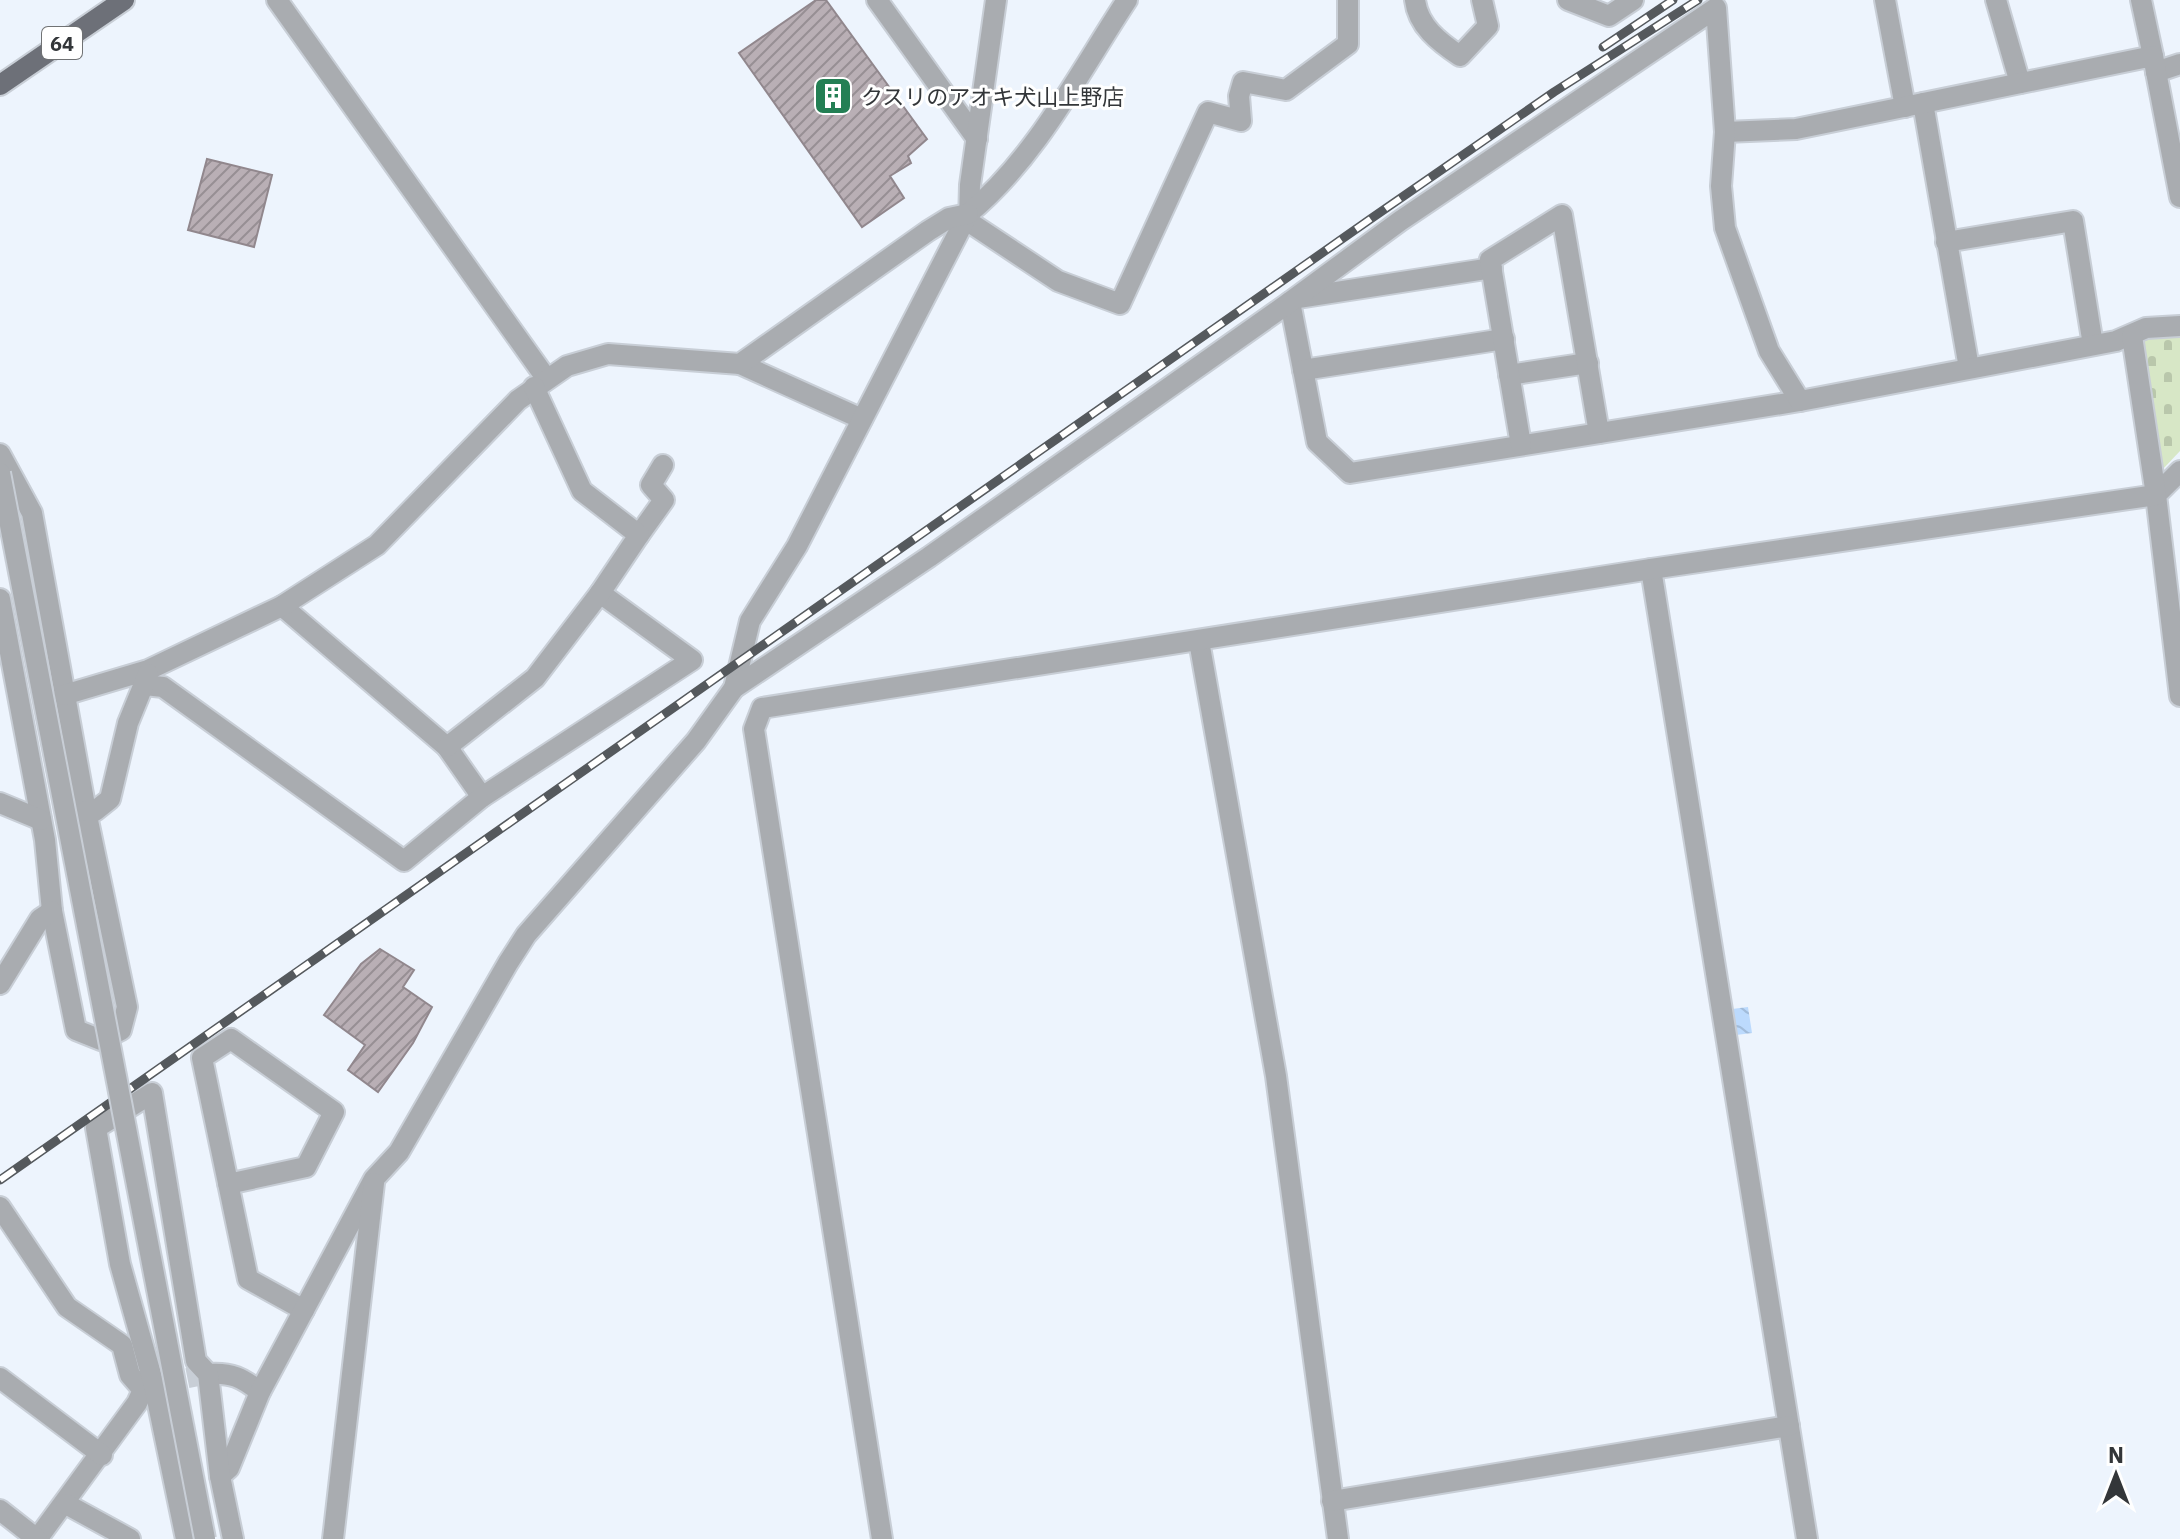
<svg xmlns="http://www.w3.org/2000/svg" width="2180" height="1539" viewBox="0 0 2180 1539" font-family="'IBM Plex Sans','Noto Sans JP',sans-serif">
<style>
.cemetery{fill:url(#cemetery-stones)}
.water{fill:url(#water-waves)}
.building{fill:url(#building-hatch);stroke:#91878d;stroke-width:2}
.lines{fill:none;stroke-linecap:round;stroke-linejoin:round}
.minor-tunnel{stroke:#c8ced6;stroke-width:20;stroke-dasharray:20 10;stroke-linecap:butt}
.minor-casing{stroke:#c8ced6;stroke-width:24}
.major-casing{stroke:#c8ced6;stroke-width:24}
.minor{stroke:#a9acb0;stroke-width:20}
.major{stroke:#6d7078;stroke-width:20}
.rail-casing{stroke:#55595d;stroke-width:9}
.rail{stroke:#fff;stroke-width:6;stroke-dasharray:18;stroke-linecap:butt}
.minor-bridge-casing{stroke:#c8ced6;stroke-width:24;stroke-linecap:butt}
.minor-bridge{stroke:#a9acb0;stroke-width:20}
.labels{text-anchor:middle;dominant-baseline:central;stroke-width:6;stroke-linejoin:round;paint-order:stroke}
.shield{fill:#fff;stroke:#707274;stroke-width:2}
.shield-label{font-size:20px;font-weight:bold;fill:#333639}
.poi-label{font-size:22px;fill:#333639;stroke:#fff;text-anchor:start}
</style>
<defs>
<pattern id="cemetery-stones" width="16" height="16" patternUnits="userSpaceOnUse" patternTransform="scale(2)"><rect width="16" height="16" fill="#d7e7c6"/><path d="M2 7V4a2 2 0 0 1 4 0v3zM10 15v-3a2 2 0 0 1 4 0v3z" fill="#b9c7ab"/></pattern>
<pattern id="water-waves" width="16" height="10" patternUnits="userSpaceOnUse" patternTransform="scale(2)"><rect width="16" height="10" fill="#bcdafd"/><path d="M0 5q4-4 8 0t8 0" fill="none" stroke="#a2bcda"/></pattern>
<pattern id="building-hatch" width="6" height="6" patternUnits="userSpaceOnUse" patternTransform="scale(2)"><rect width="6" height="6" fill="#b9afb5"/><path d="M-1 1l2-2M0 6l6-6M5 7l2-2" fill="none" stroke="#978f94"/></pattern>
</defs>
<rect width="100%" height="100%" fill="#edf4fd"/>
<!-- cemetery -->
<polygon class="cemetery" points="2180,332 2180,451 2163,469 2156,469 2138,347 2153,334"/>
<!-- water -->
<polygon class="water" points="1748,1007 1752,1033 1736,1035 1732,1009"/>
<!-- building -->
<g class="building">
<polygon points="816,0 826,0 927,139 908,156 911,163 890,176 904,198 862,227 739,53"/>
<polygon points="207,159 272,175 254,247 188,230"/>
<polygon points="380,949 414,970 403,987 432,1007 413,1043 378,1092 348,1070 365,1045 324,1015 361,964"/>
</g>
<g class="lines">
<!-- minor-tunnel -->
<polyline class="minor-tunnel" points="158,1384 208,1374"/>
<!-- minor casing -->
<g class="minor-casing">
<g id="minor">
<polyline points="277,0 546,378"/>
<polyline points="877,0 977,139"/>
<polyline points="996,0 970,185 969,222 1058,281 1120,304 1208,112 1241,121 1239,96 1243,82 1286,90 1348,44 1348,0"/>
<path d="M1415 0C1418 26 1439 42 1460 56L1488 26 1482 0"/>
<polyline points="1568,0 1609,16 1633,0"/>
<polyline points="1885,0 1905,107"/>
<polyline points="1996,0 2020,83"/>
<polyline points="2141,0 2153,56"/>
<polyline points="2156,72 2180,64"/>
<polyline points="1923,103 1969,368"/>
<polyline points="1725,132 1796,129 2153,56 2180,197"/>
<polyline points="1946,242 2073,221 2093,345"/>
<polyline points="1298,298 1492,268"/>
<polyline points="1290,302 1317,442 1350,473 1800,401"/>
<polyline points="740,364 862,419"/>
<polyline points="1303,370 1504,339"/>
<polyline points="1509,375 1588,363"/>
<polyline points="1521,445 1490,260 1562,215 1599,433"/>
<polyline points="0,454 32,513 86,811 127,1007 121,1030 101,1040 76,1030 52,911 45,840 0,599"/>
<polyline points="2180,471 2156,495 2180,696"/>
<polyline points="639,535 664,500 651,485 663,465"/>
<polyline points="1651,569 1807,1539"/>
<polyline points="282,606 447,747 482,797"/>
<polyline points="1199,641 1276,1076 1338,1539"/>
<polyline points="145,685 163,687 404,861 482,797 692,660 600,593"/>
<path d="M734 688 750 621 797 546 968 214C1036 158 1079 73 1127 0"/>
<polyline points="64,695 148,670 282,606 377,545 518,400 567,366 608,354 740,364 928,231 949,218 968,214"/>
<polyline points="447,747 535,678 600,593 639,535 582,491 534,387"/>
<polyline points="0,803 41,820"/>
<polyline points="86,811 95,811 110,799 128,723 148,674"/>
<polyline points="0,984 40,919 52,911"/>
<polyline points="228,1184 306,1167 334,1112 231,1039 202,1058 248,1279 304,1310"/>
<polyline points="0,1207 67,1307 122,1345 130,1375 143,1390 137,1403 38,1538"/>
<path d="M208 1374C231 1372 243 1378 260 1392"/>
<polyline points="0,1378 102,1455"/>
<polyline points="220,1476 229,1468 260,1392 374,1179 399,1152 508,963 526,935 696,741 734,688 929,557 1290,302 1400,221 1716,8 1725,132 1721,186 1725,228 1769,351 1800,401 2116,341 2146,328 2180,326"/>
<polyline points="1332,1501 1789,1426"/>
<polyline points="66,1504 130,1539"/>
<polyline points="0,1510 37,1539"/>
<polyline points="186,1539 154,1385 120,1264 96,1128 152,1093 196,1361 208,1374 220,1476 233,1539"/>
<polyline points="333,1539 374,1183"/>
<polyline points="882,1539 754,729 762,708 1651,569 2156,495 2132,336"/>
</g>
</g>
<!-- major casing -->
<g class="major-casing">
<polyline id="major" points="0,85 124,0"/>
</g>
<!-- minor -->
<use href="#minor" class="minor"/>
<!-- major -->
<use href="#major" class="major"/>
<!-- rail casing -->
<g class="rail-casing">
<g id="rail">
<polyline points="1603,47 1673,0"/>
<polyline points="0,1180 1369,220 1554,92 1698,0"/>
</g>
</g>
<!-- rail -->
<use href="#rail" class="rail"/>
<!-- minor-bridge casing -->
<g class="minor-bridge-casing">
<polyline id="minor-bridge" points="0,473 205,1539"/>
</g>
<!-- minor-bridge -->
<use href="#minor-bridge" class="minor-bridge"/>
</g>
<!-- icons -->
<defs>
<g id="building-square" transform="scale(2)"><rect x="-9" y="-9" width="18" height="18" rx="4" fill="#237f54" stroke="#fff"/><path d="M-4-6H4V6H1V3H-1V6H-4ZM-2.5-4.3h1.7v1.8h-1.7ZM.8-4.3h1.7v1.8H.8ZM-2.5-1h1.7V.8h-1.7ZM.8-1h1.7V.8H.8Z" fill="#fff"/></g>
</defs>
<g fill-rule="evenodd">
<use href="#building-square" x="833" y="96"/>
</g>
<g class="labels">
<!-- shield labels -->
<rect class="shield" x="42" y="27" width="40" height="32" rx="6"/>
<g class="shield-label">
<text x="62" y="43">64</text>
</g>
<!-- poi labels -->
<g class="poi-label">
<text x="861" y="96">クスリのアオキ犬山上野店</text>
</g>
</g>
<!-- north arrow -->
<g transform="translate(2116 1475)" stroke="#ffffff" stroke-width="6" paint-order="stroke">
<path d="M0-6L14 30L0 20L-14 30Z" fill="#333639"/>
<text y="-12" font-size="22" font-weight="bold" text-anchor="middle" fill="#333639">N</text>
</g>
</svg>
